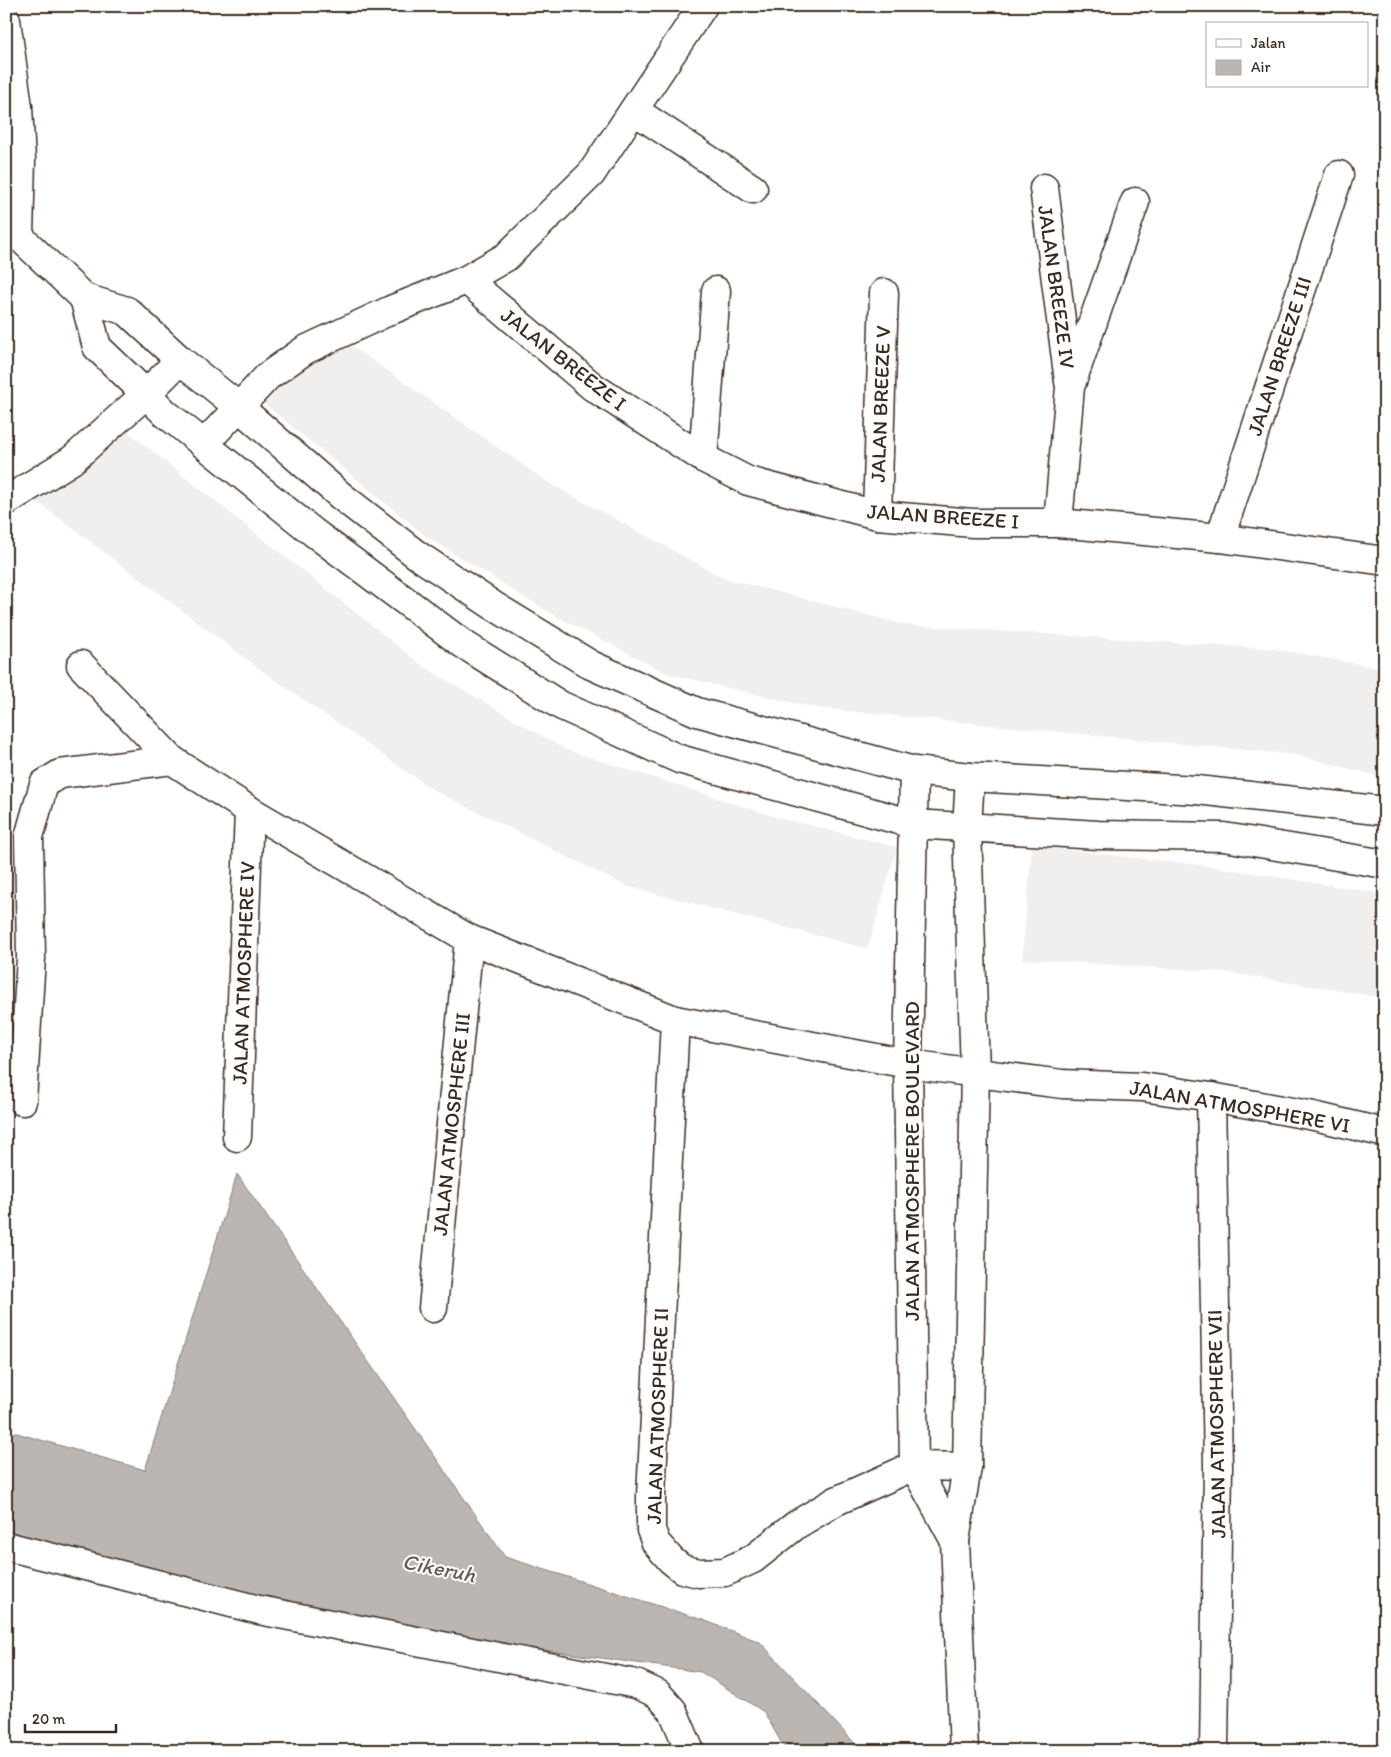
<svg xmlns="http://www.w3.org/2000/svg" width="1391" height="1757" viewBox="0 0 1391 1757" font-family="Itim,sans-serif">
<style>
.built{fill:#f1efee}
.water{fill:#bcb6b3;stroke:#887e77}
.lines{fill:none;stroke-linecap:round;stroke-linejoin:round}
.minor-casing{stroke:#3b2a1e;stroke-width:31}
.major-casing{stroke:#3b2a1e;stroke-width:31}
.minor{stroke:#fff;stroke-width:28}
.major{stroke:#fff;stroke-width:28}
.labels{text-anchor:middle;dominant-baseline:central;stroke-width:4;stroke-linejoin:round;paint-order:stroke}
.street-label{font-size:21px;fill:#3b2a1e;stroke:#fff}
.water-label{font-size:22px;font-style:italic;fill:#685b52;stroke:#fff}
</style>
<rect width="100%" height="100%" fill="#fff"/>
<filter id="ink" filterUnits="userSpaceOnUse"><feTurbulence type="fractalNoise" baseFrequency=".02" numOctaves="2"/><feDisplacementMap in="SourceGraphic" scale="10" xChannelSelector="R" yChannelSelector="G"/><feConvolveMatrix kernelMatrix="1 2 1 2 8 2 1 2 1" color-interpolation-filters="sRGB"/></filter>
<g filter="url(#ink)">
<!-- built -->
<g class="built">
<polygon points="349,344 549,483 724,578 906,625 1275,649 1385,669 1385,778 1297,755 816,708 668,674 552,614 427,537 262,402 310,362"/>
<polygon points="127,431 423,666 564,749 776,817 897,847 868,949 626,886 433,790 261,670 32,498"/>
<polygon points="1032,846 1208,866 1385,894 1385,998 1224,972 1022,959"/>
</g>
<!-- water -->
<polygon class="water" points="237,1174 505,1557 703,1620 760,1642 862,1751 786,1751 764,1712 701,1672 259,1610 6,1546 6,1430 145,1470"/>
<g class="lines">
<!-- minor casing -->
<g class="minor-casing">
<g id="minor">
<polyline points="6,20 18,107 21,160 19,236"/>
<polyline points="635,111 753,189"/>
<polyline points="1044,188 1069,382"/>
<polyline points="6,224 84,298 127,311 180,360"/>
<polyline points="475,287 593,387 703,458 748,481 877,515 973,523 1058,523 1220,538 1385,561"/>
<polyline points="84,298 97,347 146,394"/>
<polyline points="204,444 268,376 305,350 391,310 466,280 506,257 591,174 703,6"/>
<polyline points="703,458 716,291"/>
<polyline points="877,515 884,293"/>
<polyline points="1058,523 1070,387 1135,202"/>
<polyline points="1220,538 1339,175"/>
<polyline points="81,665 172,760"/>
<polyline points="914,771 908,1064 914,1466 955,1541"/>
<polyline points="675,1020 651,1496 651,1530 656,1543 671,1560 682,1569 699,1573 725,1572 753,1559 796,1525 836,1501 914,1466 967,1467"/>
<polyline points="1211,1097 1218,1467 1214,1751"/>
<polyline points="22,1101 31,958 29,837 44,784 60,774 172,760 249,810 469,939 675,1020 908,1064 1062,1084 1142,1087 1211,1097 1314,1116 1385,1133"/>
<polyline points="237,1137 249,810"/>
<polyline points="433,1308 469,939"/>
<polyline points="6,1546 259,1610 636,1684 658,1694 673,1711 690,1751"/>
<polyline points="964,1751 955,1541 967,1467 975,1072 967,828 970,777"/>
</g>
</g>
<!-- major casing -->
<g class="major-casing">
<g id="major">
<polyline points="146,394 165,413 313,532 463,644 560,705 679,759 913,824 1098,835 1224,837 1385,864"/>
<polyline points="6,501 72,460 146,394 180,360 240,408 341,496 417,555 494,606 591,665 697,712 914,771 970,777 1197,790 1385,811"/>
</g>
</g>
<!-- minor -->
<use href="#minor" class="minor"/>
<!-- major -->
<use href="#major" class="major"/>
</g>
</g>
<g class="labels">
<!-- street labels -->
<g class="street-label">
<text transform="translate(1057 287) rotate(82)">JALAN BREEZE IV</text>
<text transform="translate(1279 356) rotate(-72)">JALAN BREEZE III</text>
<text transform="translate(564 359) rotate(38)">JALAN BREEZE I</text>
<text transform="translate(880 404) rotate(-88)">JALAN BREEZE V</text>
<text transform="translate(943 516) rotate(4)">JALAN BREEZE I</text>
<text transform="translate(243 973) rotate(-88)">JALAN ATMOSPHERE IV</text>
<text transform="translate(1240 1106) rotate(10)">JALAN ATMOSPHERE VI</text>
<text transform="translate(451 1124) rotate(-84)">JALAN ATMOSPHERE III</text>
<text transform="translate(911 1161) rotate(-90)">JALAN ATMOSPHERE BOULEVARD</text>
<text transform="translate(657 1416) rotate(-88)">JALAN ATMOSPHERE II</text>
<text transform="translate(1216 1424) rotate(-91)">JALAN ATMOSPHERE VII</text>
</g>
<!-- water labels -->
<g class="water-label">
<text transform="translate(439 1568) rotate(11)">Cikeruh</text>
</g>
</g>
<!-- margin -->
<rect width="1391" height="1757" fill="none" stroke="#fff" stroke-width="25"/>
<rect x="12" y="12" width="1366" height="1732" fill="none" stroke="#3b2a1e" stroke-width="2" filter="url(#ink)"/>
<!-- legend -->
<rect x="1206" y="22" width="162" height="65" fill="#ffffff" stroke="#b1aaa5"/>
<rect x="1216" y="39" width="25" height="8" fill="#ffffff" stroke="#b1aaa5"/>
<text x="1251" y="48" font-size="15" fill="#3b2a1e">Jalan</text>
<rect x="1216" y="60" width="25" height="15" fill="#bcb6b3" stroke="#b1aaa5"/>
<text x="1251" y="72" font-size="15" fill="#3b2a1e">Air</text>
<!-- scale -->
<path d="M25 1724v8h91v-8" fill="none" stroke="#3b2a1e" stroke-width="2.5"/>
<text x="32" y="1724" font-size="15" fill="#3b2a1e" stroke="#ffffff" stroke-width="4" paint-order="stroke">20 m</text>
</svg>
